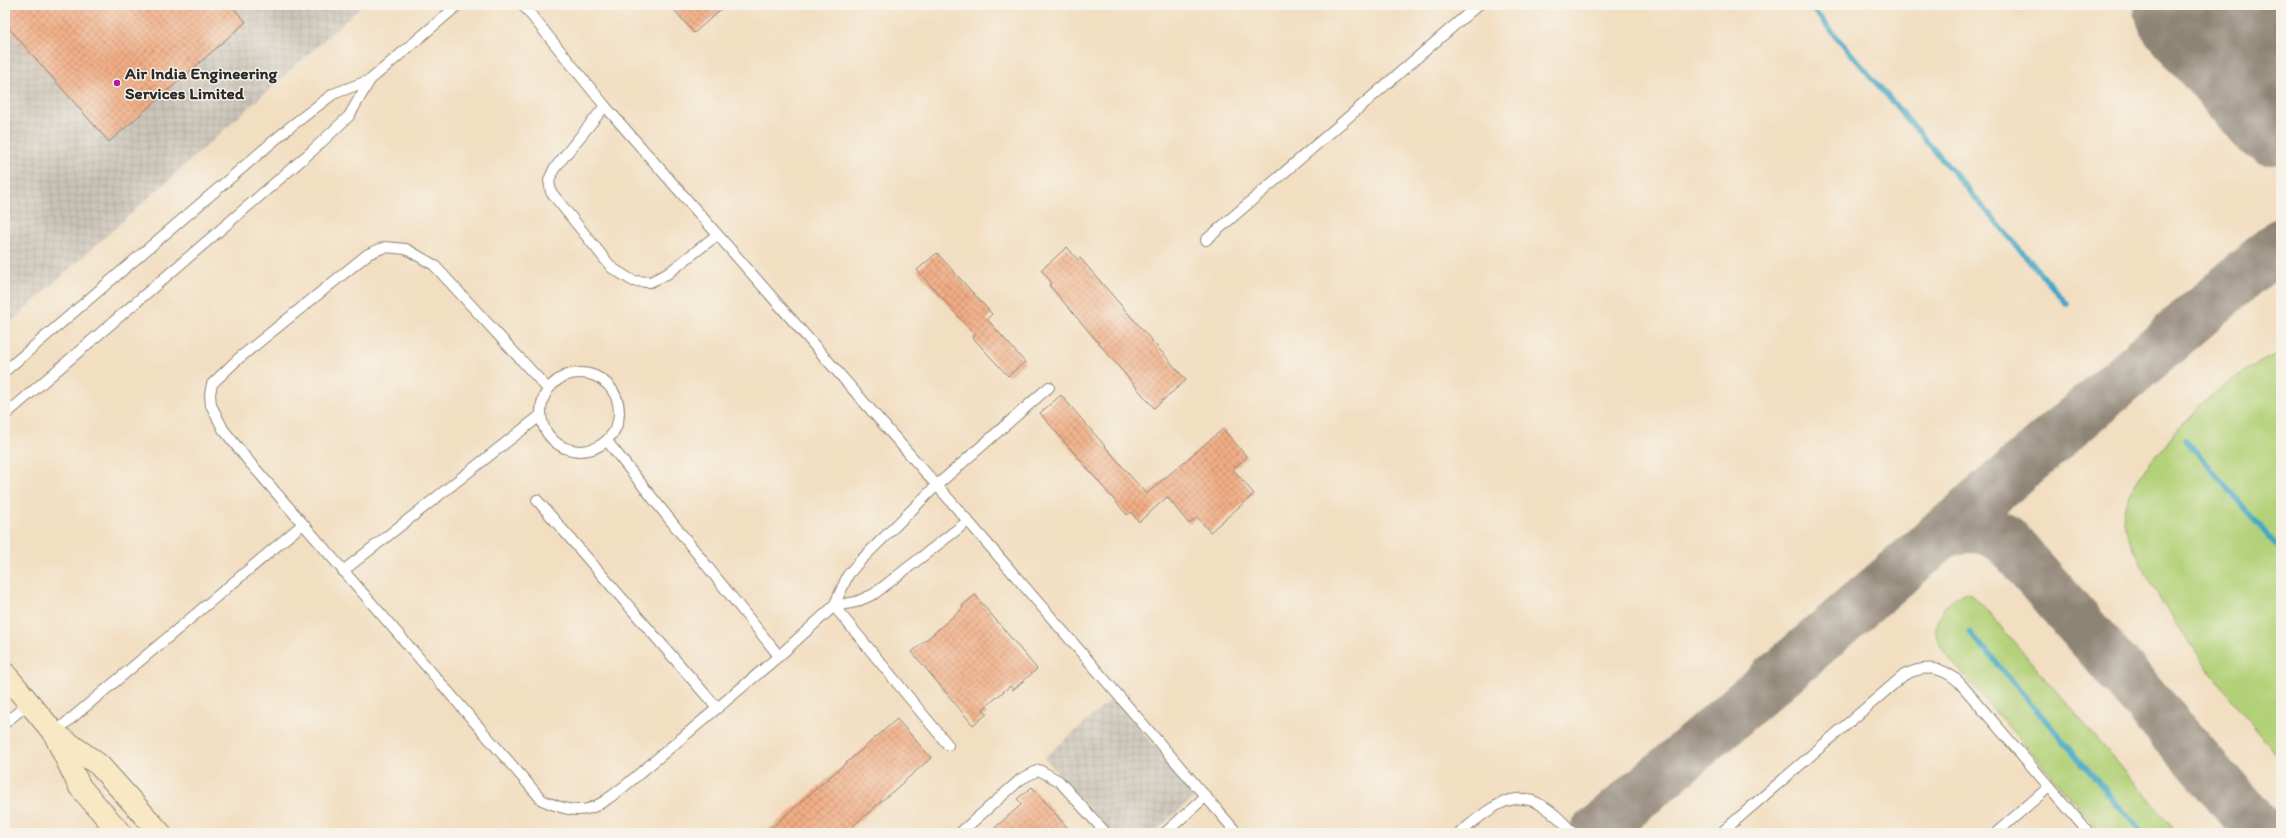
<svg xmlns="http://www.w3.org/2000/svg" width="2286" height="838" viewBox="0 0 2286 838" font-family="Itim,sans-serif">
<style>
.industrial{fill:url(#industrial-grid)}
.grass{fill:#b3d178;stroke:#6f7e52}
.lines{fill:none;stroke-linecap:round;stroke-linejoin:round}
.stream{stroke:#45a7c5;stroke-width:5.5}
.taxiway{stroke:#8e8476;stroke-width:50}
.runway{stroke:#8e8476;stroke-width:126}
.building{fill:url(#building-cross-hatch)}
.lane-casing{stroke:#8e8476;stroke-width:12}
.secondary-casing{stroke:#8e8476;stroke-width:24}
.lane{stroke:#fff;stroke-width:10}
.secondary{stroke:#f8e8c3;stroke-width:22}
.poi-dot{fill:#b5179e;stroke:#f7f3e8;stroke-width:1.5}
.labels{text-anchor:middle;dominant-baseline:central;stroke-width:3;stroke-linejoin:round;paint-order:stroke}
.poi-label{font-size:17px;font-weight:bold;fill:#2b2b2b;stroke:#f7f3e8;text-anchor:start}
</style>
<defs>
<pattern id="industrial-grid" width="8" height="8" patternUnits="userSpaceOnUse"><rect width="8" height="8" fill="#cac3b8"/><path d="M0 4h8M4 0v8" fill="none" stroke="#aea89e"/></pattern>
<pattern id="building-cross-hatch" width="8" height="8" patternUnits="userSpaceOnUse"><rect width="8" height="8" fill="#f2ad85"/><path d="M0 0l8 8M0 8l8-8" fill="none" stroke="#c48d6d"/></pattern>
</defs>
<rect width="100%" height="100%" fill="#f7f3e8"/>
<filter id="ink" filterUnits="userSpaceOnUse"><feTurbulence type="fractalNoise" baseFrequency=".025" numOctaves="2"/><feDisplacementMap in="SourceGraphic" scale="8" xChannelSelector="R" yChannelSelector="G"/><feConvolveMatrix kernelMatrix="1 2 1 2 8 2 1 2 1" color-interpolation-filters="sRGB"/></filter>
<filter id="wash" filterUnits="userSpaceOnUse"><feTurbulence type="fractalNoise" baseFrequency=".012" numOctaves="4" result="noise"/><feDisplacementMap in="SourceGraphic" scale="16" xChannelSelector="R" yChannelSelector="G"/><feGaussianBlur stdDeviation="0.9" result="paint"/><feColorMatrix in="noise" values="0 0 0 0 0 0 0 0 0 0 0 0 0 0 0 0 0 1.4 0 .05"/><feComposite in="paint" operator="in"/></filter>
<g filter="url(#wash)">
<rect width="100%" height="100%" fill="#f2dec1"/>
<!-- industrial -->
<g class="industrial">
<polygon points="5,5 363,5 5,327"/>
<polygon points="1113,698 1197,795 1153,833 1111,833 1044,758"/>
</g>
<!-- grass -->
<g class="grass">
<path d="M2281 352V760C2228 694 2171 630 2136 552 2130 539 2121 524 2124 509 2128 487 2153 461 2167 443 2197 403 2235 373 2281 352Z"/>
<path d="M1966 592 1972 594 1983 606 2178 833H2101L1948 657C1945 652 1938 644 1937 638 1931 618 1949 598 1966 592Z"/>
</g>
<g class="lines">
<!-- stream -->
<g class="stream">
<polyline points="1809,5 2067,304"/>
<polyline points="2186,440 2281,551"/>
<polyline points="1970,632 2142,833"/>
</g>
<!-- taxiway -->
<g class="taxiway">
<path d="M1941 534C1968 526 1980 525 2005 539L2262 833"/>
<polyline points="1595,833 2281,243"/>
</g>
<!-- runway -->
<polyline class="runway" points="2197,5 2281,103"/>
</g>
<g id="blocks">
<!-- building -->
<g class="building">
<polygon points="5,5 231,5 246,22 109,142 5,24"/>
<polygon points="670,5 726,5 694,33"/>
<polygon points="1067,247 1078,260 1080,258 1186,380 1154,408 1049,285 1052,283 1041,270"/>
<polygon points="937,253 992,314 987,319 1025,362 1008,376 973,338 975,335 917,270"/>
<polygon points="1061,395 1146,494 1223,429 1247,457 1233,469 1254,494 1210,532 1197,517 1189,524 1167,497 1139,522 1131,512 1127,515 1040,413"/>
<polygon points="975,595 1037,669 1013,690 1010,686 983,709 987,714 973,725 912,652 963,608 962,606"/>
<polygon points="897,719 931,758 845,833 765,833"/>
<polygon points="1032,787 1072,833 989,833 1022,804 1017,799"/>
</g>
</g>
</g>
<g filter="url(#ink)">
<use href="#blocks" fill-opacity="0" stroke="#8e8476" stroke-width="1"/>
<g class="lines">
<!-- lane casing -->
<g class="lane-casing">
<g id="lane">
<polyline points="523,5 605,106 968,521 1237,833"/>
<polyline points="605,106 554,169 549,180 551,192 612,268 633,281 650,282 667,274 717,235"/>
<polyline points="1206,240 1478,5"/>
<polyline points="5,371 290,127 333,94 370,80 458,5"/>
<circle cx="580" cy="412" r="39"/>
<path d="M548 389 434 265 406 249 385 247 368 254 238 359 212 384 210 394 211 405 223 429 246 458 542 800C583 818 593 811 626 785L779 656 834 606 848 575 858 563 936 486 1049 387"/>
<polyline points="5,415 312,151 349,116 370,80"/>
<polyline points="607,441 779,656"/>
<polyline points="537,500 717,708"/>
<polyline points="343,571 541,415"/>
<polyline points="834,606 948,745"/>
<polyline points="834,606 856,602 874,594 968,521"/>
<polyline points="5,723 29,703"/>
<polyline points="54,733 303,524"/>
<polyline points="960,833 1021,779 1039,770 1059,781 1106,833"/>
<polyline points="1165,833 1205,797"/>
<path d="M1460 833C1506 793 1528 782 1573 833"/>
<path d="M1721 833 1904 675C1925 665 1942 666 1959 682L2089 833"/>
<polyline points="1996,833 2049,787"/>
</g>
</g>
<!-- secondary casing -->
<g class="secondary-casing">
<g id="secondary">
<polyline points="5,674 54,733 80,787 120,833"/>
<polyline points="57,735 99,765 160,833"/>
</g>
</g>
<!-- lane -->
<use href="#lane" class="lane"/>
<!-- secondary -->
<use href="#secondary" class="secondary"/>
</g>
</g>
<!-- markers -->
<circle class="poi-dot" cx="117" cy="83" r="4"/>
<g class="labels">
<!-- poi labels -->
<g class="poi-label">
<text x="125" y="73">Air India Engineering<tspan x="125" dy="20">Services Limited</tspan></text>
</g>
</g>
<!-- margin -->
<rect width="2286" height="838" fill="none" stroke="#f7f3e8" stroke-width="20"/>
</svg>
